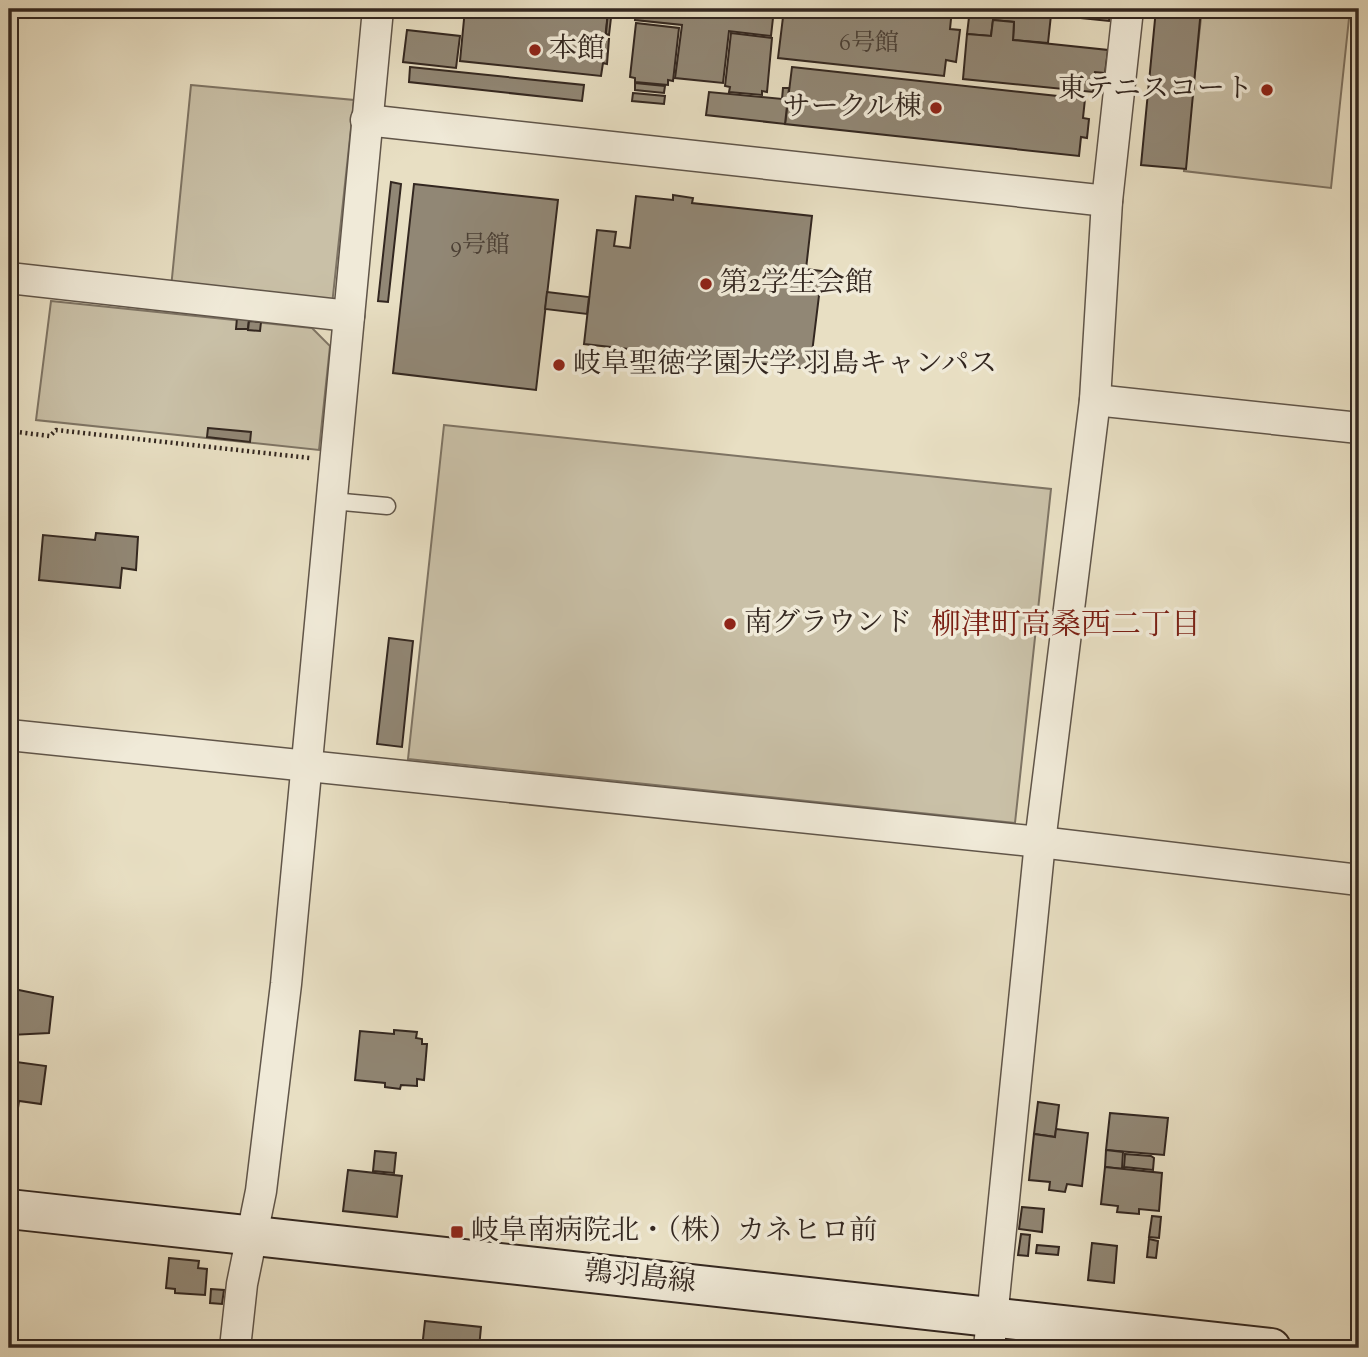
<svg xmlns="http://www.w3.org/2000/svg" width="1368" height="1357" viewBox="0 0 1368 1357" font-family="'Sorts Mill Goudy','Noto Serif JP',serif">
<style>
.green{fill:#c9c0a7;stroke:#7e7464;stroke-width:2}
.building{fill:#918775;stroke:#332720;stroke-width:2}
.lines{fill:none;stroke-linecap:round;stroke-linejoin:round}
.lane-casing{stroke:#605549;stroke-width:19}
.street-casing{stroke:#605549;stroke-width:33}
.secondary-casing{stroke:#332720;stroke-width:42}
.path{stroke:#332720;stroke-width:4.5;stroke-dasharray:2 3.5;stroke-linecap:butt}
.lane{stroke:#f0ead8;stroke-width:16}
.street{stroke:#f0ead8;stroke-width:30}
.secondary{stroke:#f0ead8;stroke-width:38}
.poi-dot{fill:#8f2418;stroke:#f0ead8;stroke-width:2.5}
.labels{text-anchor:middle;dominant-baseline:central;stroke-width:7;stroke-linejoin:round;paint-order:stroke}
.number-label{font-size:24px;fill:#4a3f35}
.poi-label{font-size:28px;fill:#332720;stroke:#f0ead8;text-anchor:start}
.street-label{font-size:28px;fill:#332720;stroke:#f0ead8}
.neighbourhood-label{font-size:30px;fill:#7a1f14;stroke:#f0ead8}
</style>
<rect width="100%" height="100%" fill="#e8dfc3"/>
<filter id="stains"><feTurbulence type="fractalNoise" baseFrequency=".00286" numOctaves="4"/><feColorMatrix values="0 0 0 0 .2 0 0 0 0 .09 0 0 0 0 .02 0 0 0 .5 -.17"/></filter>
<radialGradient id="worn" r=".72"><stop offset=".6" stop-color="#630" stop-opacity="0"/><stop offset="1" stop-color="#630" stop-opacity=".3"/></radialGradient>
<!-- green -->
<g class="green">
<polygon points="1202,9 1350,9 1331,188 1184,171"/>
<polygon points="191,85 354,100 332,305 171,288"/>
<polygon points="51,301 312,328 330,346 319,450 36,420"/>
<polygon points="444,425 1051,489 1015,823 408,759"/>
</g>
<!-- building -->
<g class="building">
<polygon points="465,9 582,9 608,12 605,39 609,39 607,64 603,63 601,76 460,61"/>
<polygon points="582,9 612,9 609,35 606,34 608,12"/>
<polygon points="636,9 774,9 771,36 729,31 723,83 675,78 682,25 635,20"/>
<polygon points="784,9 952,9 950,29 960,30 956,62 946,60 944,76 778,58"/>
<polygon points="970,9 1111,9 1109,21 1051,15 1048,43 1013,40 1014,22 993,20 991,36 967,34"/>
<polygon points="1156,9 1201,9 1186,169 1141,165"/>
<polygon points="993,20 1014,22 1013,40 1108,50 1105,73 1095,72 1093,92 963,79 967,34 991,36"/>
<polygon points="636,23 679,28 673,81 668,80 668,85 635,82 635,78 630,77"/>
<polygon points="407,30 460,36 456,68 403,62"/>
<polygon points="731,33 772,38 767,92 762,91 762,95 729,92 730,87 725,86"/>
<polygon points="410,67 584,85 582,101 409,82"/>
<polygon points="792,67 1085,99 1083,118 1089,119 1087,138 1081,137 1079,156 785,124"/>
<polygon points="635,83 665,86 664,93 635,90"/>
<polygon points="783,88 789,88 785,124 706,115 709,92 782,99"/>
<polygon points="633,93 665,96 664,104 632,101"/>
<polygon points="391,182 401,184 388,302 378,301"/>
<polygon points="414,184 558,200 536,390 393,373"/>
<polygon points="673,195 693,198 692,203 812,216 806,269 822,271 810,369 584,344 597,230 616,232 614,246 630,248 636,196 673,200"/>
<polygon points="547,292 589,297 587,314 545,309"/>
<polygon points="237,318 249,319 248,329 236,329"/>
<polygon points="249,321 261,322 260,331 248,330"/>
<polygon points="208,428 251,432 250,442 207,437"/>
<polygon points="96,533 138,537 136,570 122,568 120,588 39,580 43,535 95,540"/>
<polygon points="389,638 413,641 402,747 377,744"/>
<polygon points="9,988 53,997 49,1033 11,1035 12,1032 9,1032"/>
<polygon points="394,1030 417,1032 416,1038 422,1039 422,1044 427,1044 424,1080 417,1079 417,1086 401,1085 400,1089 385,1087 385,1083 355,1080 360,1031 394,1034"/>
<polygon points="9,1061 46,1066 41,1104 19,1101 18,1108 9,1107"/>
<polygon points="1038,1102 1059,1105 1055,1137 1034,1134"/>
<polygon points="1110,1113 1168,1118 1164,1155 1106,1150"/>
<polygon points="1056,1129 1088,1133 1082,1186 1067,1184 1065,1192 1049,1190 1050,1182 1029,1180 1034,1134 1055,1137"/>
<polygon points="1106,1150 1123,1152 1122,1169 1105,1167"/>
<polygon points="375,1151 396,1153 394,1173 373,1171"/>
<polygon points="1125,1154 1151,1156 1154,1158 1153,1170 1124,1167"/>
<polygon points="1105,1167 1162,1173 1159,1211 1139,1209 1139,1214 1117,1212 1118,1206 1101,1204"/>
<polygon points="348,1170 402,1176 397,1217 343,1211"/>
<polygon points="1022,1207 1044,1209 1042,1232 1019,1229"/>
<polygon points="1152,1216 1161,1217 1159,1238 1149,1237"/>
<polygon points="1021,1234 1030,1235 1028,1256 1018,1255"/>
<polygon points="1149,1239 1158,1241 1156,1258 1147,1257"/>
<polygon points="1092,1243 1117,1246 1114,1283 1088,1280"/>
<polygon points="1037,1245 1059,1247 1058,1255 1036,1253"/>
<polygon points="169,1258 199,1261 198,1268 207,1269 205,1295 175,1293 175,1289 166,1288"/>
<polygon points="211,1289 224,1290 222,1304 210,1303"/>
<polygon points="425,1321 481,1327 479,1348 422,1348"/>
</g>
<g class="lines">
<!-- lane casing -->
<g class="lane-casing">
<polyline id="lane" points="332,501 387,506"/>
</g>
<!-- street casing -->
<g class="street-casing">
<g id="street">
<polyline points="366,120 1107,201"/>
<polyline points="9,278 349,316"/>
<polyline points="1095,400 1359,428"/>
<polyline points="9,735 1040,842 1359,880"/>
<polyline points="235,1348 242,1284 261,1191 286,984 378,9"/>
<polyline points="989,1348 1040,842 1095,400 1107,201 1128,9"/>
</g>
</g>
<!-- secondary casing -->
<g class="secondary-casing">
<polyline id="secondary" points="9,1209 1271,1348"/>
</g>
<!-- path -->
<polyline class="path" points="9,431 50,436 56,430 310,458"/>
<!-- lane -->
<use href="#lane" class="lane"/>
<!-- street -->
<use href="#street" class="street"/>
<!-- secondary -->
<use href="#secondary" class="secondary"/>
</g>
<!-- markers -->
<g class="poi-dot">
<circle cx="535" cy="50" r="7"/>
<circle cx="1267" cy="90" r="7"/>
<circle cx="936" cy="108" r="7"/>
<circle cx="706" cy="284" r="7"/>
<circle cx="559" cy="365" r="7"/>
<circle cx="730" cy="624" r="7"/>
<rect x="450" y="1225" width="14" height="14" rx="3.5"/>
</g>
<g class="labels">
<!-- number labels -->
<g class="number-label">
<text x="869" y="44">6号館</text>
<text x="480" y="246">9号館</text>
</g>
<!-- poi labels -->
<g class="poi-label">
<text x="549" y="50">本館</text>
<text x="1253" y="90" text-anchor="end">東テニスコート</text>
<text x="922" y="108" text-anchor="end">サークル棟</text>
<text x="720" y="284">第2学生会館</text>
<text x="573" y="365">岐阜聖徳学園大学 羽島キャンパス</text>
<text x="744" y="624">南グラウンド</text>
<text x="471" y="1232">岐阜南病院北・（株）カネヒロ前</text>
</g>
<!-- street labels -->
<g class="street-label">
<text transform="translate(640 1278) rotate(6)">鶉羽島線</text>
</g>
<!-- neighbourhood labels -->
<g class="neighbourhood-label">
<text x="1066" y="626">柳津町高桑西二丁目</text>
</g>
</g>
<!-- margin -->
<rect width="1368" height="1357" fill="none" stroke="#e8dfc3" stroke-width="35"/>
<rect x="10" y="10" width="1347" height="1336" fill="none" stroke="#332720" stroke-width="3.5"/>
<rect x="18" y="18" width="1333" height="1322" fill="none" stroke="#332720" stroke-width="2"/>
<rect width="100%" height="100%" filter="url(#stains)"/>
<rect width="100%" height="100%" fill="url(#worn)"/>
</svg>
